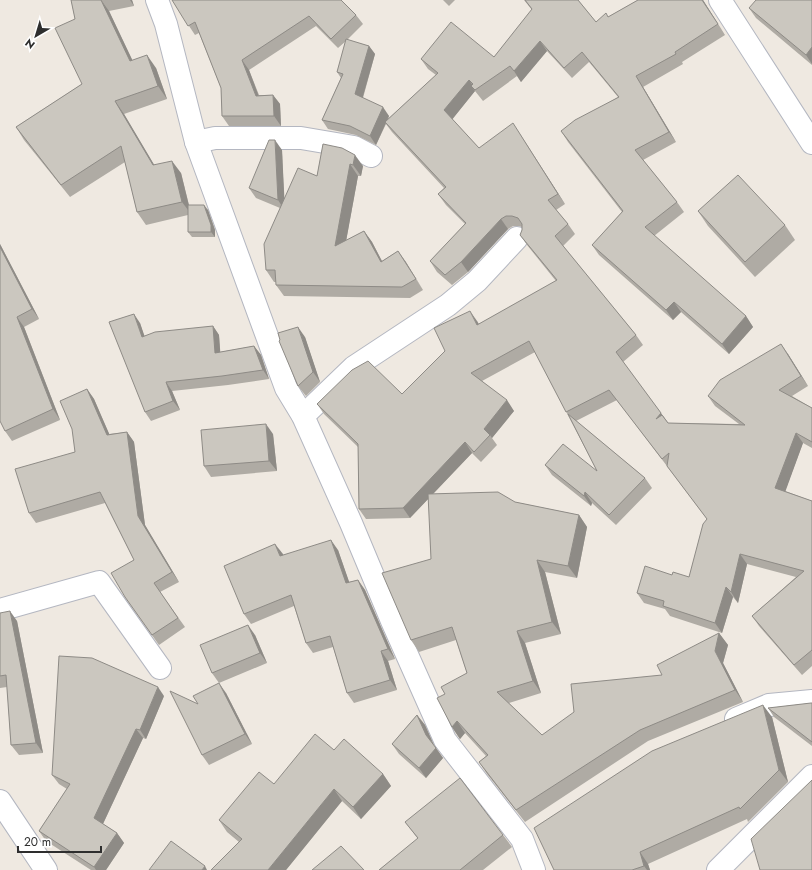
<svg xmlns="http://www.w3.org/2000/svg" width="812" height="870" viewBox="0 0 812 870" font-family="Jost,sans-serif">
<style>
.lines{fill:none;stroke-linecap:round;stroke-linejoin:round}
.minor-casing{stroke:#b4b7c1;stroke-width:24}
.minor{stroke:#fff;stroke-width:22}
.wall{fill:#afaba4}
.shaded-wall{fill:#8e8b86}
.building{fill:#cbc7bf;stroke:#8e8b86}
</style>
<rect width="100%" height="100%" fill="#efe9e1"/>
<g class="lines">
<!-- minor casing -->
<g class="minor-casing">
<g id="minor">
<polyline points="157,0 166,24 196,142 286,388 303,416 351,523 392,621 445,740 522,839 534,870"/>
<polyline points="720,0 812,143"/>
<polyline points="196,142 215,138 301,138 354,147 371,156"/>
<polyline points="303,416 354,367 448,305 477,281 517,238"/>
<polyline points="0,610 99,582 160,668"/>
<polyline points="736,719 769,705 812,701"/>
<polyline points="0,801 46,870"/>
<polyline points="718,870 812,776"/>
</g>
</g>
<!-- minor -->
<use href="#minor" class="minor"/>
</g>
<!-- wall -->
<g class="wall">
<polygon points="71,0 132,0 134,6 109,11 132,60 156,68 167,99 124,114 154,165 181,173 189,205 208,210 215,230 215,237 192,237 188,232 188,215 146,225 137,212 125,162 70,197 24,140 16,127 82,84 75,19"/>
<polygon points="172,0 356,15 363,24 347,40 369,46 375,54 363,98 389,116 388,119 436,75 428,69 421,59 494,57 532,10 524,0 578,0 596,22 608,17 638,0 703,0 725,35 682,62 683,64 643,87 676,142 643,160 677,202 684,212 654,236 746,316 753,327 729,354 681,312 673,320 599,255 592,245 622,212 568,142 561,131 618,97 589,62 572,78 547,51 521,82 517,76 483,101 475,91 452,119 479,148 520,134 565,204 556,210 568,224 575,234 563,246 636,335 643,345 623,362 668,423 739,424 715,406 708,396 788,354 808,386 792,396 812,408 812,448 803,443 785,491 812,501 812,666 802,675 759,626 752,616 796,577 747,564 738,603 733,597 722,633 670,616 665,609 644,603 637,593 672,575 689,577 707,519 617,400 576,421 645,478 652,488 616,525 592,503 591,506 552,475 545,465 597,471 535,352 482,381 514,411 492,438 497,445 481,462 472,453 433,494 515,502 579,515 587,527 577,578 545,572 561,634 525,643 541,693 509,703 542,735 662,675 719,633 728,645 723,663 743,702 648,741 525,822 487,774 479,762 486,756 465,733 460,739 452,727 445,694 467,673 456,640 419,652 411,640 431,559 429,498 410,518 366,519 359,509 358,447 324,414 317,404 402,394 477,321 479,324 556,281 527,245 520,235 522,230 522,227 519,226 513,226 508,229 468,272 452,285 437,272 430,261 465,224 446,205 438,194 444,188 392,132 386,124 376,145 356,135 328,129 322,120 341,78 337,72 346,41 338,48 316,26 249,70 259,95 273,95 280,104 281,126 229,126 222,116 221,88 199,33 195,35"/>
<polygon points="443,0 455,0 449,6"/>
<polygon points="812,0 812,65 756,18 749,8"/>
<polygon points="323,144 363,166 361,176 358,176 346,241 364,231 372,242 382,261 398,251 423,290 410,298 284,296 276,285 276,282 274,282 266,270 280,208 256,198 249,188 282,150 284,198 317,176"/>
<polygon points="698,211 785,225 795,240 755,277 708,226"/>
<polygon points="0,244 39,319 24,327 60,420 12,441 5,431"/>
<polygon points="140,323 144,336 213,326 219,335 220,352 254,346 261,355 269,379 228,385 172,391 180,410 151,421 145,412"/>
<polygon points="305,337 320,382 306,396 298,386"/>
<polygon points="87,389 94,399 109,434 127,432 134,442 145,525 179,582 160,592 185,627 159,645 125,597 134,560 105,503 36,523 29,513 75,452"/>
<polygon points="273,434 277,471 211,477 204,466"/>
<polygon points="338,550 349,582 358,580 365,590 395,659 388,661 397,690 354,703 347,693 333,647 313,653 306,643 294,606 251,624 244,614 283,555"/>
<polygon points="0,613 17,621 43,753 19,755 11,745 7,687 0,688"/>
<polygon points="255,635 267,663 219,683 212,673"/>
<polygon points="226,693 252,744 209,765 202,755 198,704"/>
<polygon points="164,696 146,739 143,738 103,824 117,833 124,843 106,870 91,870 46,841 39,831 67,789 59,784 52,775"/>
<polygon points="812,703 812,746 774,717 768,708"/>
<polygon points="417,715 425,725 433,744 443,758 426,778 399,754 392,744"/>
<polygon points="772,717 788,782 748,822 747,819 648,864 650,870 554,870"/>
<polygon points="334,750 383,774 391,786 361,819 342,801 286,870 211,870 239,842 227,832 219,820 274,784"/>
<polygon points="405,822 503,835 512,847 483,870 379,870 418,839"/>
</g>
<!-- shaded-wall -->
<g class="shaded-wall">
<polygon points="101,0 109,11 139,74 130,61"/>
<polygon points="130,0 132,0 134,6"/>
<polygon points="702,0 703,0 725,35 718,24"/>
<polygon points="540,41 547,51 521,82 514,71"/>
<polygon points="369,46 375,54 361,103 355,94"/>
<polygon points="812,47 812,64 806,55"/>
<polygon points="147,55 156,68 167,99 158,86"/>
<polygon points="242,60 249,70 262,105 256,96"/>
<polygon points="636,76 643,87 676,142 669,132"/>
<polygon points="469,80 476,90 471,86 475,91 451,121 444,110"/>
<polygon points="273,95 280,104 281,126 274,116"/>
<polygon points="115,101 124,114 162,178 153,165"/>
<polygon points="383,107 389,116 376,145 370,136"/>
<polygon points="513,123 520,134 565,204 558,194"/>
<polygon points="275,140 282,150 285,211 278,200"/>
<polygon points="355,155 363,166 361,176 353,165"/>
<polygon points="172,161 181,173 191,214 182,202"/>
<polygon points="350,164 358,176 343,258 335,246"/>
<polygon points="204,205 208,210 215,230 215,237 211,232"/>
<polygon points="501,219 508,229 468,272 461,262"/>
<polygon points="364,231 372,242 388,273 381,262"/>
<polygon points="0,244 39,319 32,309 0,247"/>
<polygon points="398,251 406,262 423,290 416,279"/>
<polygon points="674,302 681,312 673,320 666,310"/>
<polygon points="470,311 477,321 484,335 477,325"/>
<polygon points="134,314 140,323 148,346 142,337"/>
<polygon points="746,316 753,327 729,354 722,344"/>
<polygon points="17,317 24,327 60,420 53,409"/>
<polygon points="213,326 219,335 221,362 215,353"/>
<polygon points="298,327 305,337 320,382 313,372"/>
<polygon points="781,344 788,354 808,386 801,376"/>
<polygon points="254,346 261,355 269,379 263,370"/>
<polygon points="166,382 172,391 180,410 173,401"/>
<polygon points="87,389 94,399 114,445 107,435"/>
<polygon points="507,400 514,411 492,438 490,435 484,429"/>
<polygon points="661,413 668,423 656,419"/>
<polygon points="266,424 273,434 277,471 269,461"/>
<polygon points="127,432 134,442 145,525 179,582 172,572 138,516"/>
<polygon points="796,433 803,443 783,498 775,488"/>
<polygon points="465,442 472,453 410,518 403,508"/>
<polygon points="585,492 592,503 591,506 584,496"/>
<polygon points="579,515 587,527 577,578 568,566"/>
<polygon points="331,540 338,550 353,593 346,583"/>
<polygon points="275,544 283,554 287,566 280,556"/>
<polygon points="740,554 747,564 738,603 731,592"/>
<polygon points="537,560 545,572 561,634 552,622"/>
<polygon points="358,580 365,590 395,659 388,649"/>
<polygon points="726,587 733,597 722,633 715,623"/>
<polygon points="10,611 17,621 43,753 36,743"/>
<polygon points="248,625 255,635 267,663 260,653"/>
<polygon points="517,631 525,643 541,693 533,681"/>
<polygon points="719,633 728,645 723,663 743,702 735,690 715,651"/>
<polygon points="381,651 388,661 397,690 390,680"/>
<polygon points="219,683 226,693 252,744 245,734"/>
<polygon points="158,687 164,696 146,739 140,730"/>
<polygon points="763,705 772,717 788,782 779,770"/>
<polygon points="417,715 425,725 434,745 426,735"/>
<polygon points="457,721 465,733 460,739 452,727"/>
<polygon points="136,729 143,738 101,828 94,818"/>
<polygon points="436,748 443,758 426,778 419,768"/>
<polygon points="383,774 391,786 361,819 353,807"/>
<polygon points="334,789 342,801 286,870 268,870"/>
<polygon points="117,833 124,843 106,870 96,870 94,867"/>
<polygon points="640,852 648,864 650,870 647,870 644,866"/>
<polygon points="205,866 207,870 202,870"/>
</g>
<!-- building -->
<g class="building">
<polygon points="71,0 101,0 130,61 147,55 158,86 115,101 153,165 172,161 182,202 137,212 121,146 61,185 16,127 82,84 55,28 75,19"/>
<polygon points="172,0 341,0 356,15 331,39 309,16 242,60 256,96 273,95 274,116 222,116 221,88 195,22 188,26"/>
<polygon points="525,0 578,0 596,22 606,13 608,17 638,0 702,0 718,24 675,52 676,54 636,76 669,132 635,150 677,202 645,227 746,316 722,344 674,302 666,310 592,245 623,211 561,131 575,120 619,97 582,52 564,68 540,41 514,71 510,66 475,90 471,86 473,84 469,80 444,110 479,148 513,123 558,194 548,200 568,224 555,236 636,335 616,352 661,413 656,419 662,415 668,423 745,425 708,396 720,380 781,344 801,376 779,390 812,408 812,442 796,433 775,488 812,501 812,650 794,665 752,616 804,571 740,554 731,592 726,587 715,623 663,606 664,601 637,593 645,566 672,575 673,572 689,577 703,524 707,519 667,466 669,453 662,459 609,390 566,412 529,341 471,373 507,400 484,429 490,435 474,452 465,442 403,508 359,509 358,444 317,404 352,370 368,361 402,394 445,351 434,328 470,311 477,325 557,280 520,235 522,230 522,224 518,218 512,216 506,216 501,219 461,262 445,275 430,261 466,223 438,194 446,187 385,122 438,73 421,59 451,22 494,57 532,9"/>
<polygon points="756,0 812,0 812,47 806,55 749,8"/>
<polygon points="346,39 369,46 355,94 383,107 370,136 350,126 322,120 343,74 337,72"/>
<polygon points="269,140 275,140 278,200 249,188"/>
<polygon points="323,144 342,148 355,155 353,165 350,164 335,246 364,231 381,262 398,251 416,279 402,287 276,285 275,270 266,270 264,244 298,168 317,176"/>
<polygon points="738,175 785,225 745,262 698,211"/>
<polygon points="188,205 204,205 211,225 211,232 188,232"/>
<polygon points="0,247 32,309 17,317 53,409 5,431 0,421"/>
<polygon points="134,314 142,337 155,332 213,326 215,353 254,346 263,370 222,376 166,382 173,401 145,412 109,322"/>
<polygon points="298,327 313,372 298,386 279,341 280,340 278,333"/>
<polygon points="87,389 107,435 127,432 138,516 172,572 154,583 178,618 152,635 125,597 111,573 134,560 100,492 29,513 15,469 75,452 72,429 60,401"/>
<polygon points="568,414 645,478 609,515 585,492 584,496 545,465 563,444 597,471"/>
<polygon points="266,424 269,461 204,466 201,430"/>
<polygon points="498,492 515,502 579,515 568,566 537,560 552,622 517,631 533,681 497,692 542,735 574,712 571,684 662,675 657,665 719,633 715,651 735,690 640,730 516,810 479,762 488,755 457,721 452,727 437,698 445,694 441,687 467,673 452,627 411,640 382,573 431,559 428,494"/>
<polygon points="331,540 346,583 358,580 388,649 381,651 390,680 347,693 330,636 306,643 291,595 244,614 224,566 275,544 280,556"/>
<polygon points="10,611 36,743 11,745 6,675 0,676 0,613"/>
<polygon points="248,625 260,653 212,673 200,645"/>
<polygon points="59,656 92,658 158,687 140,730 136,729 94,818 117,833 94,867 39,831 70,784 52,775"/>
<polygon points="219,683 245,734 202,755 170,691 198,704 193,696"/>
<polygon points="811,703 812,703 812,742 768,708"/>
<polygon points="763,705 779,770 740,809 739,807 640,852 644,866 632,870 554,870 534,828 652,751"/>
<polygon points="417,715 426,735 436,748 419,768 392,744"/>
<polygon points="315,734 334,750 344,739 383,774 353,807 334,789 268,870 211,870 242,839 219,820 259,772 274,784"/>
<polygon points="460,778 503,835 460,870 379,870 418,838 405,822"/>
<polygon points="812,780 812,870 760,870 751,839"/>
<polygon points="171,841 205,866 202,870 149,870"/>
<polygon points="341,846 364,870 312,870"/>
</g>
<!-- north arrow -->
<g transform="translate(36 36) rotate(218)" stroke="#ffffff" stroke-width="3" paint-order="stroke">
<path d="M0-3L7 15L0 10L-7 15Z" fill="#2e2e2e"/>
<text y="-6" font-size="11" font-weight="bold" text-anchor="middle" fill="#2e2e2e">N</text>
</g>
<!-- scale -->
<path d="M18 846v6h83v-6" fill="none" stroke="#2e2e2e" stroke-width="2"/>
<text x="24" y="846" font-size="12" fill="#2e2e2e" stroke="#ffffff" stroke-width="3" paint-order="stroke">20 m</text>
</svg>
